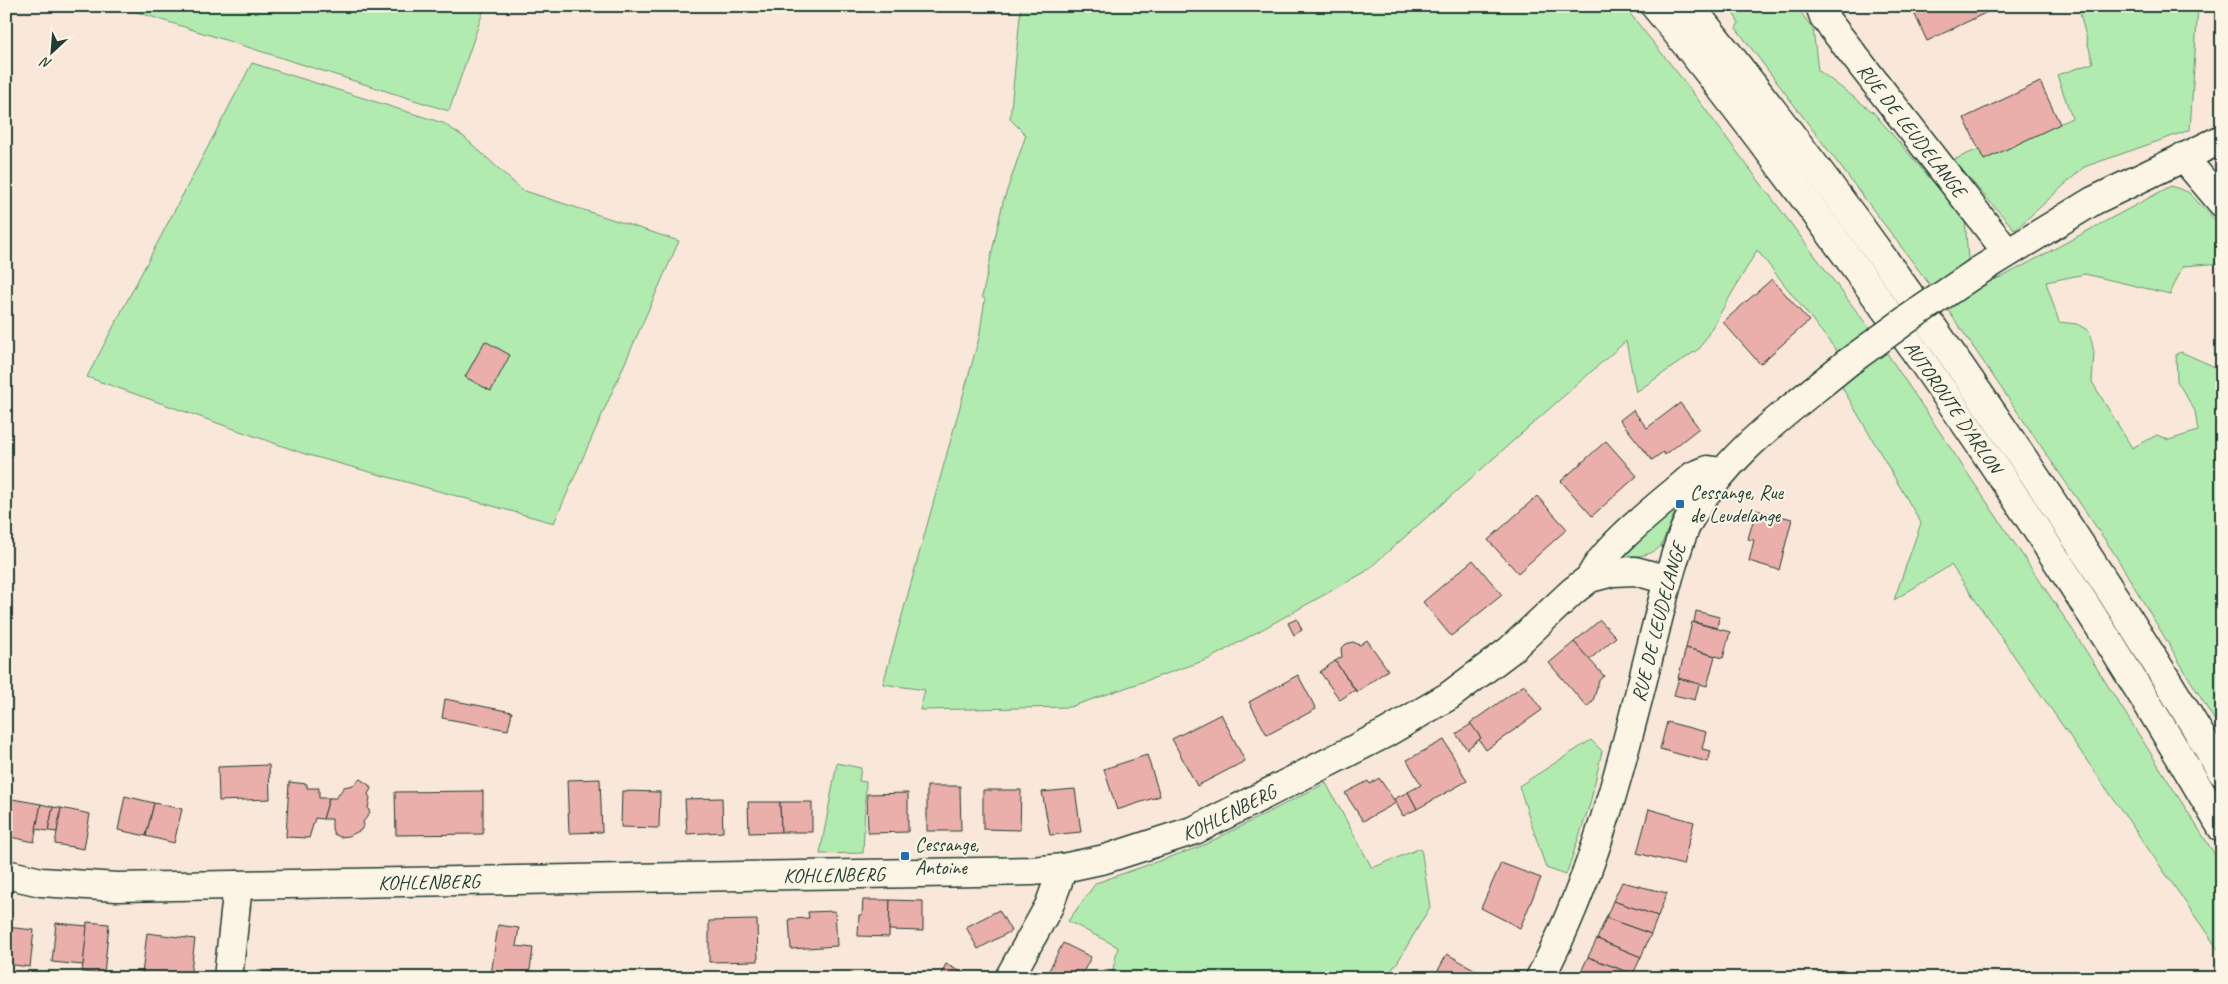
<svg xmlns="http://www.w3.org/2000/svg" width="2228" height="984" viewBox="0 0 2228 984" font-family="Caveat,sans-serif">
<style>
.green{fill:#b2ebaf;stroke:#689472}
.building{fill:#ebafab;stroke:#1f3d34}
.lines{fill:none;stroke-linecap:round;stroke-linejoin:round}
.minor-casing{stroke:#1f3d34;stroke-width:31}
.major-casing{stroke:#1f3d34;stroke-width:31}
.highway-casing{stroke:#1f3d34;stroke-width:31}
.minor{stroke:#fcf5e5;stroke-width:28}
.major{stroke:#fcf5e5;stroke-width:28}
.highway{stroke:#fcf5e5;stroke-width:28}
.major-bridge-casing{stroke:#1f3d34;stroke-width:31;stroke-linecap:butt}
.major-bridge{stroke:#fcf5e5;stroke-width:28}
.poi-dot{fill:#1f6fb2;stroke:#fcf5e5;stroke-width:2}
.labels{text-anchor:middle;dominant-baseline:central;stroke-width:4;stroke-linejoin:round;paint-order:stroke}
.street-label{font-size:20px;fill:#1f3d34;stroke:#fcf5e5}
.poi-label{font-size:20px;fill:#1f3d34;stroke:#fcf5e5;text-anchor:start}
</style>
<rect width="100%" height="100%" fill="#f9e7d9"/>
<filter id="ink" filterUnits="userSpaceOnUse"><feTurbulence type="fractalNoise" baseFrequency=".02" numOctaves="2"/><feDisplacementMap in="SourceGraphic" scale="10" xChannelSelector="R" yChannelSelector="G"/><feConvolveMatrix kernelMatrix="1 2 1 2 8 2 1 2 1" color-interpolation-filters="sRGB"/></filter>
<g filter="url(#ink)">
<!-- green -->
<g class="green">
<polygon points="118,6 485,6 449,111"/>
<polygon points="1021,6 1624,6 1684,81 1878,340 2072,629 2222,866 2222,955 1951,565 1894,600 1921,523 1842,387 1855,374 1757,250 1700,348 1636,392 1626,341 1365,572 1209,659 1070,707 920,710 925,690 883,684 979,338 985,299 982,297 1003,202 1026,135 1010,119"/>
<polygon points="1734,6 1796,6 1813,29 1818,70 1873,112 1965,219 1968,259 1985,283 2004,276 2171,186 2188,192 2222,227 2222,263 2183,266 2170,294 2085,274 2046,282 2059,322 2077,324 2089,331 2094,352 2092,382 2132,448 2157,435 2169,440 2198,431 2195,411 2177,381 2176,354 2181,352 2222,370 2222,377 2219,380 2222,384 2222,733 2114,553 1939,297 1736,28 1739,23 1732,11"/>
<polygon points="2078,6 2198,6 2190,130 2084,167 2015,230 1953,160 1979,149 1984,159 2072,118 2057,75 2093,63"/>
<polygon points="252,63 443,123 464,137 522,190 679,241 554,523 305,454 87,377"/>
<path d="M1674 508 1676 510 1661 546C1649 558 1633 556 1617 557Z"/>
<polygon points="1591,740 1602,751 1590,804 1566,875 1546,868 1519,786"/>
<polygon points="837,763 861,768 859,781 866,782 863,853 820,854"/>
<polygon points="1326,783 1372,868 1421,848 1430,907 1397,963 1385,978 1111,978 1118,947 1068,921 1096,883 1202,846"/>
</g>
<!-- building -->
<g class="building">
<polygon points="1911,6 2000,6 1927,41"/>
<polygon points="2040,82 2060,124 1984,160 1964,118"/>
<polygon points="1772,279 1809,321 1760,364 1723,322"/>
<polygon points="485,341 510,355 491,391 465,377"/>
<polygon points="1680,403 1699,428 1665,455 1663,452 1652,460 1620,420 1633,410 1647,428"/>
<polygon points="1606,441 1637,476 1592,516 1561,481"/>
<polygon points="1537,496 1567,529 1518,573 1488,540"/>
<polygon points="1756,510 1792,519 1779,570 1749,561 1754,540 1748,539"/>
<polygon points="1473,560 1502,595 1451,636 1423,602"/>
<polygon points="1696,611 1719,617 1717,628 1694,622"/>
<polygon points="1297,619 1302,630 1294,635 1288,623"/>
<polygon points="1600,620 1616,637 1589,660 1574,642"/>
<polygon points="1692,622 1730,632 1723,658 1686,648"/>
<polygon points="1367,640 1388,670 1357,692 1335,661 1342,657 1341,649 1346,644 1353,642 1360,645"/>
<polygon points="1574,642 1604,676 1599,680 1593,701 1587,707 1549,663"/>
<polygon points="1686,648 1715,656 1707,686 1678,678"/>
<polygon points="1335,661 1355,690 1340,700 1320,672"/>
<polygon points="1298,675 1316,709 1267,735 1249,702"/>
<polygon points="1679,678 1699,684 1695,700 1674,695"/>
<polygon points="1524,685 1542,710 1486,750 1479,740 1481,738 1470,723"/>
<polygon points="445,699 512,712 508,730 442,718"/>
<polygon points="1221,714 1245,761 1197,786 1172,739"/>
<polygon points="1667,722 1706,732 1702,749 1711,751 1708,762 1660,749"/>
<polygon points="1471,724 1481,738 1467,749 1456,734"/>
<polygon points="1444,740 1467,781 1417,809 1408,792 1421,785 1407,760"/>
<polygon points="1147,755 1160,796 1117,810 1104,769"/>
<polygon points="269,765 270,799 219,801 218,767"/>
<polygon points="1379,778 1396,803 1363,821 1345,793 1368,781 1370,784"/>
<polygon points="360,779 369,785 371,789 368,794 370,798 368,808 370,813 363,822 364,825 361,830 349,836 340,837 334,834 332,829 332,819 323,819 329,798 336,798 344,787 353,785"/>
<polygon points="600,779 602,832 569,833 567,780"/>
<polygon points="289,782 307,784 307,788 319,788 319,798 329,798 323,819 315,818 309,838 286,837"/>
<polygon points="927,786 960,786 961,831 927,831"/>
<polygon points="1075,789 1081,832 1050,835 1042,792"/>
<polygon points="983,790 1021,790 1020,830 983,829"/>
<polygon points="483,791 483,834 396,835 395,792"/>
<polygon points="622,791 660,792 659,828 621,827"/>
<polygon points="1408,792 1417,809 1403,816 1394,799"/>
<polygon points="908,793 908,832 868,833 867,794"/>
<polygon points="125,796 154,803 146,836 118,830"/>
<polygon points="722,798 723,832 687,834 685,799"/>
<polygon points="12,799 41,804 34,842 6,836"/>
<polygon points="748,802 780,802 781,832 749,833"/>
<polygon points="780,802 812,802 812,832 781,832"/>
<polygon points="154,803 182,809 174,843 146,836"/>
<polygon points="41,804 53,807 48,831 36,829"/>
<polygon points="53,807 61,808 57,832 48,831"/>
<polygon points="61,808 90,814 84,849 55,844"/>
<polygon points="1649,809 1694,822 1683,865 1637,853"/>
<polygon points="1501,863 1541,878 1520,928 1481,908"/>
<polygon points="1622,882 1667,893 1658,916 1613,901"/>
<polygon points="863,900 890,900 889,937 858,936 859,915 862,915"/>
<polygon points="890,900 923,901 923,931 889,930"/>
<polygon points="1613,901 1658,916 1651,934 1606,918"/>
<polygon points="999,910 1011,931 978,949 966,927"/>
<polygon points="835,911 837,946 791,949 789,919 809,918 808,912"/>
<polygon points="1606,918 1651,934 1641,957 1597,939"/>
<polygon points="757,920 758,961 709,962 709,921"/>
<polygon points="87,922 109,924 104,974 82,972"/>
<polygon points="56,923 87,926 83,965 52,962"/>
<polygon points="498,925 519,928 516,946 533,948 529,978 491,975"/>
<polygon points="6,927 34,930 30,967 6,964"/>
<polygon points="147,933 195,939 190,978 142,974"/>
<polygon points="1597,939 1641,957 1633,974 1588,957"/>
<polygon points="1063,943 1091,957 1080,978 1045,978"/>
<polygon points="1447,954 1490,978 1435,976"/>
<polygon points="1588,957 1633,974 1631,978 1578,978"/>
<polygon points="946,964 972,978 939,978"/>
<polygon points="264,971 300,974 300,978 263,978"/>
</g>
<g class="lines">
<!-- minor casing -->
<g class="minor-casing">
<g id="minor">
<path id="s1" d="M1820 6 1824 17 2007 252"/>
<polyline points="2183,157 2222,203"/>
<path d="M1590 578C1605 545 1664 502 1693 476L1708 470 1721 472"/>
<path id="s2" d="M6 874 41 882 117 887 1032 871 1063 868 1105 859 1195 830 1386 733 1449 696 1509 651 1573 591 1590 578 1613 572 1635 571 1668 580"/>
<polyline points="228,978 238,885"/>
<polyline points="1009,978 1049,906 1063,868"/>
</g>
</g>
<!-- major casing -->
<g class="major-casing">
<g id="major">
<polyline points="1977,272 2093,201 2222,139"/>
<path id="s3" d="M1540 978C1606 854 1633 714 1668 580 1674 561 1679 540 1688 522 1726 453 1788 412 1847 363"/>
</g>
</g>
<!-- highway casing -->
<g class="highway-casing">
<g id="highway">
<path id="s4" d="M1655 6C1729 96 1800 191 1868 285 1995 461 2113 641 2222 828"/>
<path d="M1690 6C1813 158 1928 316 2037 479 2101 575 2164 672 2222 772"/>
</g>
</g>
<!-- minor -->
<use href="#minor" class="minor"/>
<!-- major -->
<use href="#major" class="major"/>
<!-- highway -->
<use href="#highway" class="highway"/>
<!-- major-bridge casing -->
<g class="major-bridge-casing">
<polyline id="major-bridge" points="1847,363 1909,318 1977,272"/>
</g>
<!-- major-bridge -->
<use href="#major-bridge" class="major-bridge"/>
</g>
</g>
<!-- markers -->
<g class="poi-dot">
<rect x="1675" y="499" width="10" height="10" rx="2.5"/>
<rect x="900" y="851" width="10" height="10" rx="2.5"/>
</g>
<g class="labels">
<!-- street labels -->
<g class="street-label">
<text stroke="none"><textPath href="#s1" startOffset="155">RUE DE LEUDELANGE</textPath></text>
<text stroke="none"><textPath href="#s4" startOffset="500">AUTOROUTE D'ARLON</textPath></text>
<text stroke="none"><textPath href="#s3" startOffset="376">RUE DE LEUDELANGE</textPath></text>
<text stroke="none"><textPath href="#s2" startOffset="1234">KOHLENBERG</textPath></text>
<text stroke="none"><textPath href="#s2" startOffset="829">KOHLENBERG</textPath></text>
<text stroke="none"><textPath href="#s2" startOffset="424">KOHLENBERG</textPath></text>
</g>
<!-- poi labels -->
<g class="poi-label">
<text x="1690" y="492">Cessange, Rue<tspan x="1690" dy="23">de Leudelange</tspan></text>
<text x="915" y="844">Cessange,<tspan x="915" dy="23">Antoine</tspan></text>
</g>
</g>
<!-- margin -->
<rect width="2228" height="984" fill="none" stroke="#fcf5e5" stroke-width="25"/>
<rect x="12" y="12" width="2203" height="959" fill="none" stroke="#1f3d34" stroke-width="2" filter="url(#ink)"/>
<!-- north arrow -->
<g transform="translate(52 52) rotate(206)" stroke="#fcf5e5" stroke-width="4" paint-order="stroke">
<path d="M0-4L9 19L0 12L-9 19Z" fill="#1f3d34"/>
<text y="-8" font-size="14" font-weight="bold" text-anchor="middle" fill="#1f3d34">N</text>
</g>
</svg>
